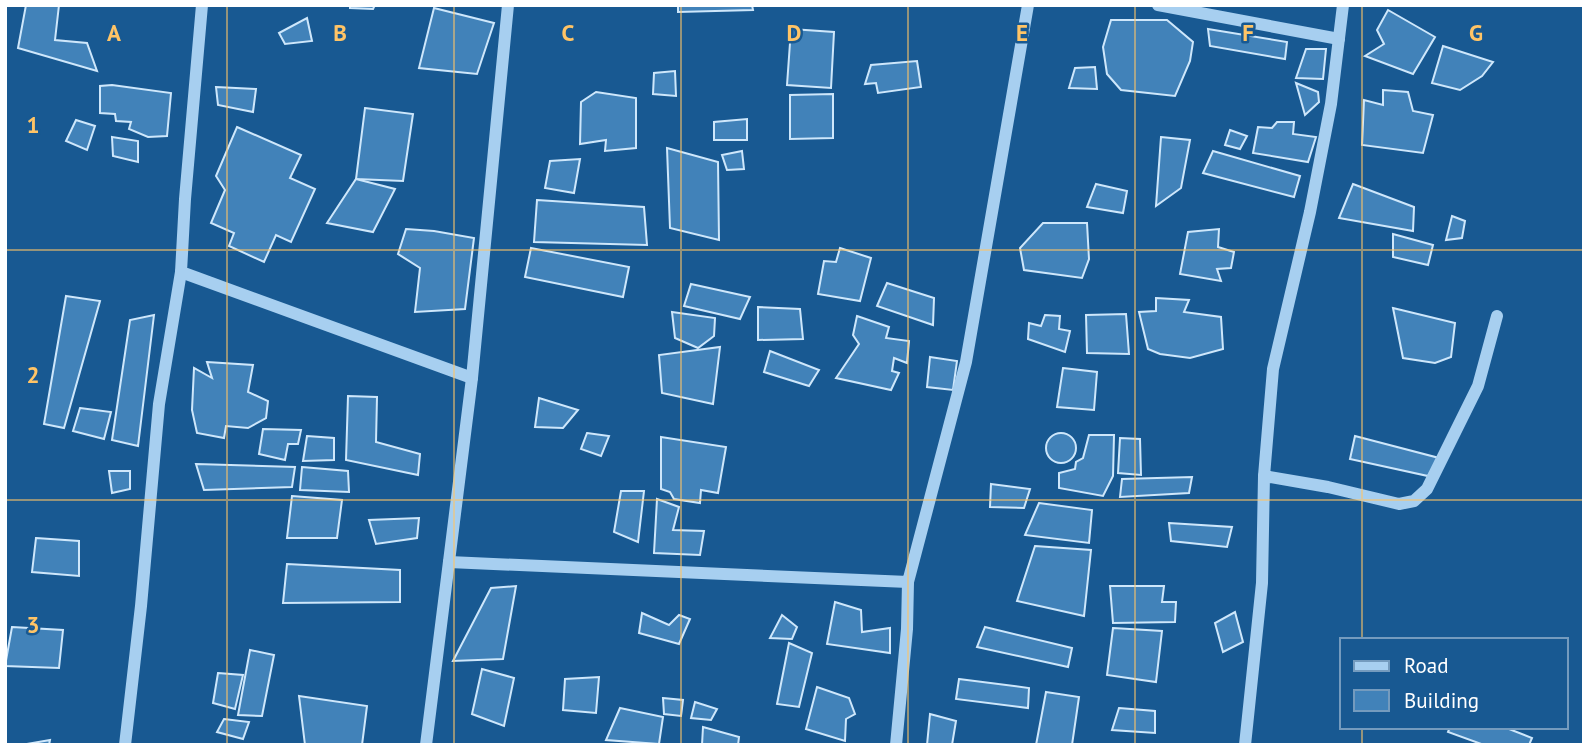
<svg xmlns="http://www.w3.org/2000/svg" width="1589" height="750" viewBox="0 0 1589 750" font-family="'PT Sans',sans-serif">
<style>
.building{fill:#4182b9;stroke:#cee7fb;stroke-width:2}
.lines{fill:none;stroke-linecap:round;stroke-linejoin:round}
.minor{stroke:#a7cff0;stroke-width:12}
.grid{fill:none;stroke:#ffc466;stroke-width:2;stroke-opacity:0.55}
.grid-label{font-size:23px;text-anchor:middle;font-weight:bold;fill:#ffc466;stroke:#185992;stroke-width:5;stroke-linejoin:round;paint-order:stroke}
</style>
<rect width="100%" height="100%" fill="#185992"/>
<!-- building -->
<g class="building">
<polygon points="26,5 59,5 55,40 87,43 97,71 18,48"/>
<polygon points="350,5 375,5 373,9 350,8"/>
<polygon points="678,5 752,5 753,10 678,12"/>
<polygon points="434,8 494,23 477,74 419,68"/>
<polygon points="1388,10 1435,37 1413,74 1365,56 1384,44 1377,30"/>
<polygon points="307,18 312,41 285,44 279,33"/>
<polygon points="1111,20 1167,20 1193,42 1190,61 1175,96 1121,90 1107,74 1103,47"/>
<polygon points="791,29 834,32 831,88 787,85"/>
<polygon points="1208,29 1287,42 1285,59 1210,46"/>
<polygon points="1443,46 1493,62 1482,76 1460,90 1432,83"/>
<polygon points="1306,49 1326,49 1323,79 1296,78"/>
<polygon points="917,61 921,87 878,93 876,83 865,84 871,65"/>
<polygon points="1095,67 1097,89 1069,88 1075,68"/>
<polygon points="675,71 676,96 653,94 654,73"/>
<polygon points="1296,83 1318,92 1319,102 1305,115"/>
<polygon points="112,85 171,93 167,136 148,137 129,129 131,122 116,121 115,114 100,113 100,86"/>
<polygon points="216,87 256,89 253,112 218,105"/>
<polygon points="1383,90 1408,92 1413,111 1433,115 1423,153 1362,145 1364,100 1383,105"/>
<polygon points="596,92 636,98 636,148 605,151 606,140 580,144 581,102"/>
<polygon points="833,94 833,138 790,139 790,95"/>
<polygon points="365,108 413,114 403,181 356,179"/>
<polygon points="747,119 747,140 714,140 714,122"/>
<polygon points="76,120 95,126 87,150 66,141"/>
<polygon points="1277,122 1294,122 1293,134 1316,137 1308,162 1253,153 1258,127 1272,128"/>
<polygon points="237,127 301,155 290,178 315,189 291,242 276,235 264,262 229,246 234,233 211,223 225,190 216,176"/>
<polygon points="1230,130 1247,136 1240,149 1225,145"/>
<polygon points="112,137 138,141 138,162 113,156"/>
<polygon points="1161,137 1190,140 1181,188 1156,206"/>
<polygon points="667,148 718,162 719,240 670,228"/>
<polygon points="742,151 744,169 727,170 722,155"/>
<polygon points="1213,151 1300,176 1294,197 1203,173"/>
<polygon points="580,159 574,193 545,188 550,161"/>
<polygon points="356,179 395,189 373,232 327,223"/>
<polygon points="1096,184 1127,191 1123,213 1087,207"/>
<polygon points="1353,184 1414,207 1413,231 1339,218"/>
<polygon points="537,200 644,207 647,245 534,242"/>
<polygon points="1452,216 1465,221 1462,238 1446,240"/>
<polygon points="1043,223 1087,223 1089,259 1082,278 1024,270 1020,248"/>
<polygon points="406,229 434,231 474,238 465,309 415,312 420,268 398,254"/>
<polygon points="1219,229 1218,247 1234,252 1231,268 1217,269 1221,281 1180,274 1188,232"/>
<polygon points="1393,234 1433,245 1428,265 1393,257"/>
<polygon points="531,248 629,267 623,297 525,277"/>
<polygon points="840,248 871,258 860,301 818,294 824,261 836,262"/>
<polygon points="887,283 934,298 933,325 877,306"/>
<polygon points="691,284 750,297 740,319 684,306"/>
<polygon points="66,296 100,301 64,428 44,424"/>
<polygon points="1156,298 1189,300 1184,312 1221,317 1223,349 1190,358 1160,354 1148,349 1139,312 1156,311"/>
<polygon points="758,307 800,309 803,339 758,340"/>
<polygon points="1393,308 1455,323 1451,357 1435,363 1403,358"/>
<polygon points="672,312 715,318 714,336 698,348 675,338"/>
<polygon points="1126,314 1129,354 1087,353 1086,315"/>
<polygon points="154,315 138,446 112,440 130,320"/>
<polygon points="1045,315 1060,316 1059,329 1070,331 1065,352 1028,339 1029,323 1041,326"/>
<polygon points="857,316 889,327 886,338 909,341 907,363 894,358 892,371 899,373 891,390 836,378 859,344 853,335"/>
<polygon points="720,347 713,404 662,393 659,355"/>
<polygon points="770,351 819,370 809,386 764,372"/>
<polygon points="930,357 957,361 953,390 927,387"/>
<polygon points="207,362 253,365 248,392 268,401 266,418 248,428 226,426 224,438 197,433 192,410 194,368 212,378"/>
<polygon points="1063,368 1097,372 1094,410 1057,407"/>
<polygon points="348,396 377,397 376,442 420,454 418,475 346,460"/>
<polygon points="539,398 578,410 563,428 535,427"/>
<polygon points="80,408 111,412 104,439 73,431"/>
<polygon points="263,429 301,430 298,444 288,444 285,460 259,454"/>
<polygon points="587,433 609,436 601,456 581,449"/>
<circle cx="1061" cy="448" r="15"/>
<polygon points="1089,435 1114,435 1113,476 1103,496 1059,488 1059,473 1075,469 1076,462 1083,458"/>
<polygon points="307,436 334,438 334,460 303,461"/>
<polygon points="1355,436 1439,458 1428,476 1350,459"/>
<polygon points="661,437 726,447 718,493 701,490 700,503 674,499 670,492 661,489"/>
<polygon points="1120,438 1140,439 1141,475 1118,473"/>
<polygon points="196,464 295,467 292,487 204,490"/>
<polygon points="302,467 348,471 349,492 300,490"/>
<polygon points="109,471 130,471 130,489 112,493"/>
<polygon points="1192,477 1189,493 1120,497 1122,479"/>
<polygon points="991,484 1030,489 1024,508 990,507"/>
<polygon points="621,491 644,491 638,542 614,532"/>
<polygon points="292,496 342,500 337,538 287,538"/>
<polygon points="657,499 679,507 673,530 704,531 700,555 654,553"/>
<polygon points="1039,503 1092,510 1089,543 1025,535"/>
<polygon points="419,518 417,538 376,544 369,520"/>
<polygon points="1169,523 1232,527 1227,547 1171,541"/>
<polygon points="36,538 79,541 79,576 32,572"/>
<polygon points="1035,546 1091,550 1084,616 1017,601"/>
<polygon points="287,564 400,570 400,602 283,603"/>
<polygon points="516,586 503,659 453,661 491,588"/>
<polygon points="1110,586 1164,586 1162,602 1176,602 1175,622 1113,623"/>
<polygon points="835,602 861,610 862,632 890,628 890,653 827,644"/>
<polygon points="1235,612 1243,642 1223,652 1215,623"/>
<polygon points="642,613 669,625 679,615 690,619 679,644 639,633"/>
<polygon points="782,615 797,627 792,639 770,638"/>
<polygon points="12,627 63,630 59,668 5,666"/>
<polygon points="985,627 1072,648 1068,667 977,647"/>
<polygon points="1113,628 1162,631 1156,682 1107,675"/>
<polygon points="789,643 812,653 799,707 777,704"/>
<polygon points="250,650 274,655 262,716 238,715"/>
<polygon points="482,669 514,678 504,726 472,714"/>
<polygon points="218,673 243,675 235,709 213,703"/>
<polygon points="599,677 596,713 563,710 565,679"/>
<polygon points="959,679 1029,688 1028,708 956,699"/>
<polygon points="817,687 849,698 855,714 846,719 845,741 806,729"/>
<polygon points="1046,692 1079,697 1072,745 1036,745"/>
<polygon points="299,696 367,706 362,745 305,745"/>
<polygon points="663,698 683,700 681,716 664,714"/>
<polygon points="695,702 717,709 711,720 691,718"/>
<polygon points="620,708 663,717 659,744 606,740"/>
<polygon points="1119,708 1155,711 1155,733 1112,730"/>
<polygon points="930,714 956,721 952,745 927,745"/>
<polygon points="224,719 249,722 243,739 217,732"/>
<polygon points="703,727 739,737 738,745 702,745"/>
<polygon points="1450,727 1504,727 1532,738 1529,745 1484,745 1448,732"/>
<polygon points="50,740 49,745 21,745"/>
</g>
<g class="lines">
<!-- minor -->
<g class="minor">
<polyline points="202,5 185,199 181,272 472,378"/>
<polyline points="1158,5 1339,39"/>
<polyline points="1264,476 1328,487 1399,504 1414,501 1427,489 1478,386 1497,316"/>
<polyline points="449,562 908,582 966,362 1028,5"/>
<polyline points="125,745 141,606 159,404 181,272"/>
<polyline points="426,745 472,378 508,5"/>
<polyline points="896,745 907,629 908,582"/>
<polyline points="1245,745 1262,583 1264,476 1273,369 1310,212 1331,104 1343,5"/>
</g>
</g>
<!-- grid -->
<path class="grid" d="M227 5V745M454 5V745M681 5V745M908 5V745M1135 5V745M1362 5V640M5 250H1584M5 500H1584M1362 727V745"/>
<g class="grid-label">
<text x="114" y="41">A</text>
<text x="340" y="41">B</text>
<text x="568" y="41">C</text>
<text x="794" y="41">D</text>
<text x="1022" y="41">E</text>
<text x="1248" y="41">F</text>
<text x="1476" y="41">G</text>
<text x="33" y="133">1</text>
<text x="33" y="383">2</text>
<text x="33" y="633">3</text>
</g>
<!-- border -->
<rect width="1589" height="750" fill="none" stroke="#ffffff" stroke-width="14"/>
<!-- legend -->
<rect x="1340" y="638" width="228" height="91" fill="#185992" stroke="#749bbe" stroke-width="2"/>
<rect x="1354" y="661" width="35" height="10" fill="#a7cff0" stroke="#749bbe" stroke-width="2"/>
<text x="1404" y="673" font-size="21" fill="#ffffff">Road</text>
<rect x="1354" y="690" width="35" height="21" fill="#4182b9" stroke="#749bbe" stroke-width="2"/>
<text x="1404" y="708" font-size="21" fill="#ffffff">Building</text>
</svg>
